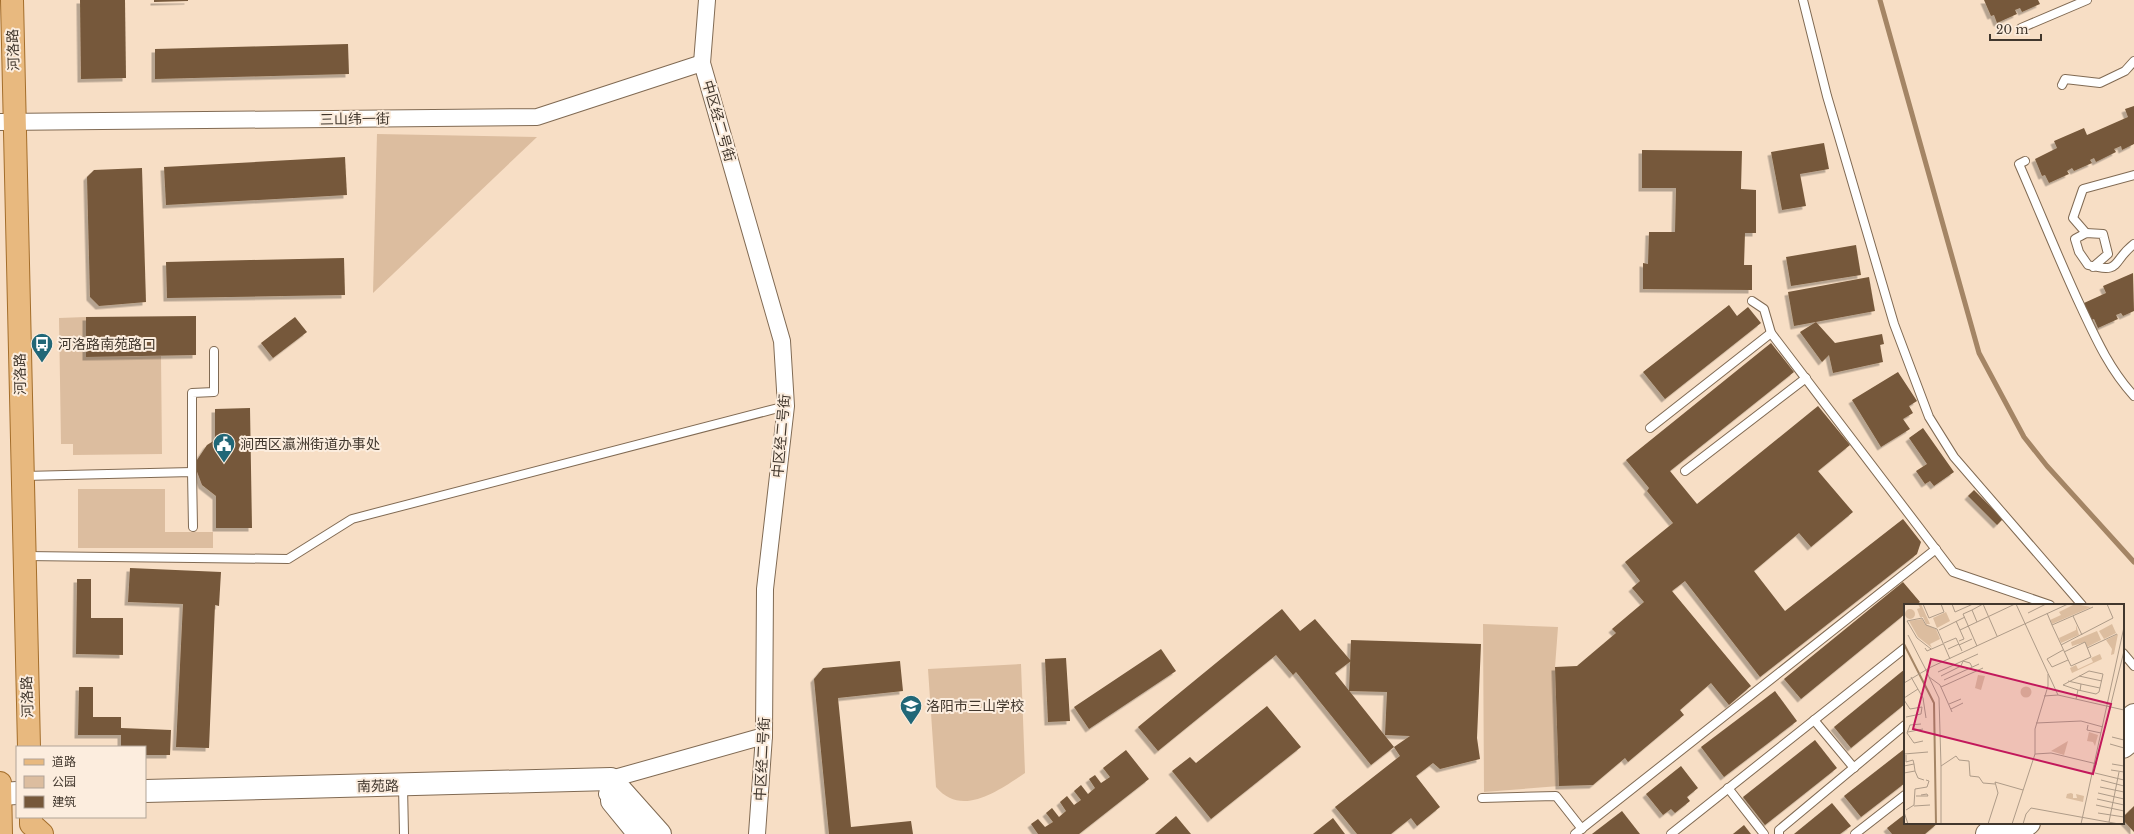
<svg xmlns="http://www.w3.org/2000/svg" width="2134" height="834" viewBox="0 0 2134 834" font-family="'Libre Baskerville','Noto Sans SC',serif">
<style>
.green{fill:#dcbd9f}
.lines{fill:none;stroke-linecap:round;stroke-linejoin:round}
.stream{stroke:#a48565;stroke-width:5}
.building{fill:#76583a;filter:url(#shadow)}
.lane-casing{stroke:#806a53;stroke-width:10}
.street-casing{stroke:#806a53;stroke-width:18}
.secondary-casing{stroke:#806a53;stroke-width:24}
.primary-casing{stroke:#a46e2b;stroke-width:24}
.lane{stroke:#fff;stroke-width:8}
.street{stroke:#fff;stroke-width:16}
.secondary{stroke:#fff;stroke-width:22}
.primary{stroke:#e8b97f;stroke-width:22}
.labels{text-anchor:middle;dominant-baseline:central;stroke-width:4;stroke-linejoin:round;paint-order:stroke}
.street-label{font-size:14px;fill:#41372d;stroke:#fcedde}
.poi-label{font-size:14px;fill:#41372d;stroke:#fcedde;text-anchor:start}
.inset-river{fill:none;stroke:#a48565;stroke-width:2}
.inset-road{fill:none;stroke:#ae9b88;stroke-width:1}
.view{fill:#c2185b;fill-opacity:0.15;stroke:#c2185b;stroke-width:2}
.inset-edge{fill:none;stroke:#41372d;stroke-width:2}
</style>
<defs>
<filter id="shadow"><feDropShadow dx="-3.5" dy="3.5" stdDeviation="0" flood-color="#0004"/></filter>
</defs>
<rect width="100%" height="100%" fill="#f7dec5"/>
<!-- green -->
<g class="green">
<polygon points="377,134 537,137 373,293"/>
<polygon points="86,317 87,357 161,356 162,454 73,455 73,444 61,444 59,318"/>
<polygon points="78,489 165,489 165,532 213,532 213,548 78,548"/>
<polygon points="1483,624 1558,627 1555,667 1559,786 1484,792"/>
<path d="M1021 664 1025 773C999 790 962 818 936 787L928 669Z"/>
</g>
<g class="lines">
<!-- stream -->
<polyline class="stream" points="1880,0 1979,353 2024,437 2047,466 2134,562"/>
</g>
<!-- building -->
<g class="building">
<polygon points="80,0 125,0 126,78 81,79"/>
<polygon points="154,0 188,0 188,1 154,2"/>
<polygon points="1984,0 2038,0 2040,4 2022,12 2020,8 2015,10 2017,14 1997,23 1994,15 1991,16"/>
<polygon points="348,44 349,74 155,79 155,49"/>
<polygon points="2134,106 2134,144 2122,150 2121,146 2114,149 2116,152 2096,162 2094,158 2090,160 2092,163 2074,171 2072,168 2067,171 2069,174 2049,183 2045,175 2042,176 2035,159 2057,148 2054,141 2084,128 2087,135 2128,117 2125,109"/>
<polygon points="1824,143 1829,169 1800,174 1806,206 1782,210 1771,152"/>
<polygon points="1642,150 1742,151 1741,189 1756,190 1756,233 1745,233 1744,265 1752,265 1752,290 1643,289 1643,263 1648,264 1649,232 1675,232 1676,188 1642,188"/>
<polygon points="345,157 347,195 166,205 164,167"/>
<polygon points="142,168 146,302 99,306 90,297 87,177 94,170"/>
<polygon points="1856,245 1861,275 1791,286 1786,257"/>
<polygon points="344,258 345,295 167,298 166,262"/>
<polygon points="2133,273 2134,311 2123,316 2121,313 2116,315 2118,319 2098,328 2094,319 2091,320 2084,303 2106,293 2103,286"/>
<polygon points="1869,277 1875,311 1794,326 1788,292"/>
<polygon points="1729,305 1737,316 1748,307 1761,323 1665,399 1643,372"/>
<polygon points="196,316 196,355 86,357 86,317"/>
<polygon points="295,317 307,332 273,358 261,343"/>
<polygon points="1816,322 1835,343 1882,334 1884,344 1880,345 1883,362 1833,373 1829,355 1822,362 1800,332"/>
<polygon points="1771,343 1794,372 1670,471 1697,504 1818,406 1850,445 1818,471 1853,512 1811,547 1799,533 1754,571 1785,611 1903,519 1921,542 1917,554 1760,677 1685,581 1672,591 1751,686 1729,705 1711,683 1680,710 1684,715 1628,762 1625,758 1593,785 1559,786 1555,667 1577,666 1616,633 1612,629 1644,602 1632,588 1640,581 1625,562 1673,523 1647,491 1649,488 1626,460"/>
<polygon points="1898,372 1917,401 1909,406 1913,413 1903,419 1910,429 1881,447 1852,400"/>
<polygon points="250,408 252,528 216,528 216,496 202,485 196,469 197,460 207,445 215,440 215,409"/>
<polygon points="1923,428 1954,472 1934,486 1930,481 1925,484 1916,471 1927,464 1909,438"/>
<polygon points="1974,490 2003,519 1997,525 1968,496"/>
<polygon points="130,568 221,572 219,606 215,605 209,748 176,747 183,604 128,602"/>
<polygon points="77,579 91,579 91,618 123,618 123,655 76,654"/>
<polygon points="1903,582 1920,602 1916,605 1905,605 1905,614 1801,699 1784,679"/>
<polygon points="1282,609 1300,631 1315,619 1351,661 1335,673 1394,747 1371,765 1296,672 1293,675 1276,655 1158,751 1138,727"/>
<polygon points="1351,640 1481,644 1477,738 1480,759 1440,769 1433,763 1416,776 1440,807 1417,826 1411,818 1391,834 1357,834 1335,807 1400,756 1394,747 1410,736 1385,735 1387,692 1349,691"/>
<polygon points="1161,649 1176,671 1089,729 1074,707"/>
<polygon points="1066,658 1070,721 1048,722 1045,659"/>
<polygon points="900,661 903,691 838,698 851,827 911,821 913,834 829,834 814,679 823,668"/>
<polygon points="1905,669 1905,704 1851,748 1834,727"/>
<polygon points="79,687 93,687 93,717 121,717 121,728 171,730 170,755 145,755 145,747 121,747 121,735 78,735"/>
<polygon points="1775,691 1797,721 1724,777 1701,747"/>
<polygon points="1267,706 1301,747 1211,819 1172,771 1190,757 1196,763"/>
<polygon points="1815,740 1837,768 1765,825 1743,797"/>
<polygon points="1126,750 1149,779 1079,834 1038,834 1031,824 1038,819 1045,827 1053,822 1046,813 1052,808 1059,817 1066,811 1060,802 1067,796 1074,805 1081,800 1074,791 1081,785 1088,794 1095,788 1089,779 1095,775 1101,783 1110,777 1103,768"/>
<polygon points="1903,750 1905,753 1905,783 1861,817 1844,796"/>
<polygon points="1681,766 1698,788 1687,797 1690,801 1675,813 1671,809 1663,815 1646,794"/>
<polygon points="1832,803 1851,826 1840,834 1794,834"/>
<polygon points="2134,806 2134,832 2123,820 2123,817"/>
<polygon points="1622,811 1640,834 1592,834"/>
<polygon points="1905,814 1905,823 1938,823 1925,834 1892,834 1887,828"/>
<polygon points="1176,816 1191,834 1155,834"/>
<polygon points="1333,818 1345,834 1313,834"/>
<polygon points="1744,825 1751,834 1733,834"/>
</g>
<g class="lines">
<!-- lane casing -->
<g class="lane-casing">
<g id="lane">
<polyline points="1803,0 1827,96 1894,324 1929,417 1954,457 2082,605"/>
<polyline points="2021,28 2087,0"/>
<polyline points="2062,85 2065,79 2100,83 2125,71 2134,61"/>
<path d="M2025 161 2019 164C2040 212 2059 260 2081 307 2096 339 2110 370 2134 396"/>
<polyline points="2086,233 2073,218 2083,189 2134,175"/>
<path d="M2093 267 2108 254 2103 234 2086 233 2075 239 2079 252 2088 265C2122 274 2111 262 2134 244"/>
<polyline points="1752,301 1764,309 1771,333 1953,572 2050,605"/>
<polyline points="1650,428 1771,333"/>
<polyline points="1685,471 1806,378"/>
<polyline points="192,472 192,393 214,392 214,351"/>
<polyline points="24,476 192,472 193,527"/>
<polyline points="25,556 288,559 352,519 786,406"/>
<polyline points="2123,653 2134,666"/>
<polyline points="1814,720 1854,768"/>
<polyline points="403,786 404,834"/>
<polyline points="1728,788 1764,834"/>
<polyline points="1482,798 1556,796 1582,829"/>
<polyline points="1575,834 1936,549"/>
<polyline points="1671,834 1905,648"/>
<polyline points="1779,834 1779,830 1905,725"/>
<polyline points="1855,834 1905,795"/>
</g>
</g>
<!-- street casing -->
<g class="street-casing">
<g id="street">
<polyline points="707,0 702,63 782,341 786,406 765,589 764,736 757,834"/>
<polyline points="0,122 537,117 702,63"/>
<polyline points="607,794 611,779 764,736"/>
</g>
</g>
<!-- secondary casing -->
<g class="secondary-casing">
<g id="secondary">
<polyline points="2123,725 2134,715"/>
<polyline points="2123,747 2134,738"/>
<polyline points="145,791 611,779 660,834"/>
<polyline points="0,794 17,793"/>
<polyline points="612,801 639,834"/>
<polyline points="1987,834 2001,823"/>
<polyline points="2015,834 2029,823"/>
</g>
</g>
<!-- primary casing -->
<g class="primary-casing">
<g id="primary">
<polyline points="12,0 29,747"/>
<polyline points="0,783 1,834"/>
<polyline points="31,817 31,824 42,834"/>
</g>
</g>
<!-- lane -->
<use href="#lane" class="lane"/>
<!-- street -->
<use href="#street" class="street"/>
<!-- secondary -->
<use href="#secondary" class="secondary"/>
<!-- primary -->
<use href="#primary" class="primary"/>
</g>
<!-- icons -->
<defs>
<g id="bus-pin" transform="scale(1.15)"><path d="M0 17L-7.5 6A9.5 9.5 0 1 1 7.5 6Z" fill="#216777" stroke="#fcedde"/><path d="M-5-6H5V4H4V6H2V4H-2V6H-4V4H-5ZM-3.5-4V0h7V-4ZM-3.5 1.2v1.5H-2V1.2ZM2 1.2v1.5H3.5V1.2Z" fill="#fff"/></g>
<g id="civic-pin" transform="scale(1.15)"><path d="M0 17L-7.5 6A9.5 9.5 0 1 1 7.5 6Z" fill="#216777" stroke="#fcedde"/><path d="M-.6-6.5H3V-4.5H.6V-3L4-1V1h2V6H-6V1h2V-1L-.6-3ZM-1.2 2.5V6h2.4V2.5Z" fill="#fff"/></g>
<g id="school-pin" transform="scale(1.15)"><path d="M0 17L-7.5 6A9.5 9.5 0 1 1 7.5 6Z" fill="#216777" stroke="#fcedde"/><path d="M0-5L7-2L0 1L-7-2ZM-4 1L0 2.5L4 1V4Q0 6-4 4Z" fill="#fff"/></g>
</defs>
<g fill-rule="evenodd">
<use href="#bus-pin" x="42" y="344"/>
<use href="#civic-pin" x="224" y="444"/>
<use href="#school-pin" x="911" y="706"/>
</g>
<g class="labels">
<!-- street labels -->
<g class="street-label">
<text transform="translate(13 50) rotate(-92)">河洛路</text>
<text transform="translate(355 119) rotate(-1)">三山纬一街</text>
<text transform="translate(719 121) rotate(74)">中区经二号街</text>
<text transform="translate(20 374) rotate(-91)">河洛路</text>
<text transform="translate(781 436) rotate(-85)">中区经二号街</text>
<text transform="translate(27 697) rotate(-92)">河洛路</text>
<text transform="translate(762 759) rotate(-87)">中区经二号街</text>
<text transform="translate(378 786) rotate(-1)">南苑路</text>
</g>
<!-- poi labels -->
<g class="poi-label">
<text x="58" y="344">河洛路南苑路口</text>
<text x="240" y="444">涧西区瀛洲街道办事处</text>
<text x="926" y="706">洛阳市三山学校</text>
</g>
</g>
<!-- overview -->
<g transform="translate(1904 604)">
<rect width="220" height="220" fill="#f7dec5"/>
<path d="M14 0H17L26 20H22L19 13H16L13 5 16 4ZM171 0 187 3 148 20 146 16 157 11 155 8ZM1 10a5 5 0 1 1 10 0a5 5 0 1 1-10 0ZM42 8 46 17 33 24 29 14ZM18 15 21 20 32 25 36 35 26 40 28 44 14 33 5 17ZM208 20 212 29 200 35 195 27ZM172 21 175 31 157 39 155 34 172 26ZM193 27 197 36 183 43 181 38 168 42 167 38ZM214 30 210 50 207 51 208 45 202 36ZM196 50 198 55 168 69 166 64 172 61 174 65 189 58 187 54ZM74 71 81 72 77 86 71 84ZM116.5 88a5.5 5.5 0 1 1 11 0a5.5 5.5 0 1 1-11 0ZM185 128 194 131 191 142 189 138 183 137ZM164 137 160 151 147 147ZM167 189 169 190V194H173L172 190 180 192 179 198 162 194 163 190Z" fill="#dcbd9f"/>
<path class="inset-river" d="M0 40 30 99 32 220"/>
<path class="inset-road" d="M19 0 25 14 40 8 37 0M48 0 51 8 69 0M79 0 93 32M112 0 154 91M68 6 79 0M124 9 142 0M143 9 148 21 167 62 187 53 181 38 160 48M169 12 178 31M52 17 60 35 55 37M148 21 189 3M35 26 61 13M56 26 111 0M4 31 22 66M40 39 52 34 58 47M55 41 68 35M157 41 209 14 203 0M73 42 59 10 68 6 73 18M21 44 23 47 39 40M183 44 213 30M27 45 13 34 3 17 18 14 22 21 33 25 46 55M44 45 55 40M159 46 143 55 148 63 164 56M22 66 25 73 36 81 48 108M34 68 74 50M37 72 57 62 59 57 66 59 68 63M175 72 198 77M7 73 19 94 22 114M25 73 35 94 37 162 52 152 55 156 65 157 66 172 75 173 79 179 91 180M40 76 75 60M164 77 177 80M0 79 27 63 164 0M37 83 79 64M176 87 177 80 196 84M140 92 154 91 220 106M0 94 14 85M172 95 174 86 192 90 195 88 199 70 185 67 159 81 174 86M0 96 6 105 18 103M45 100 57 95M47 105 59 99M2 113 17 110 18 103M203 116 220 47M132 119 177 117 199 123M17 120 6 121 3 129 10 139 19 137M184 121 183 126 197 129M4 128 19 125M208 133 220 136M206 140 220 144M0 150 24 148M131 150 147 149 193 160M208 160 220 162M0 162 10 160 9 156 2 158V151M37 162V220M207 166 220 168M11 167 14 174 20 176M0 169 11 167 10 160M191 169 220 176M197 176 220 182M196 183 220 188M194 189 220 195M12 192H24L23 190 17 191M193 195 220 201M192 201 220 207M10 202 26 201M2 206 10 201 11 185 23 183 25 177 22 176M0 208 4 220M194 209 220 213M205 218 215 168M84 220 94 189 91 178 119 186M108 220 131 150V125L144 82V70M119 220 122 210 127 204 215 220M177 220 220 23"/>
<path class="view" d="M27 55 207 100 189 170 9 125Z"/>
<rect width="220" height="220" class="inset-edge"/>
</g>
<!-- legend -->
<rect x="16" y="746" width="130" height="72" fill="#fcedde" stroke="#b1a497"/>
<rect x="24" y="759" width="20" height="6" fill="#e8b97f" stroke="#b1a497"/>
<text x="52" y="766" font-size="12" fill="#41372d">道路</text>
<rect x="24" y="776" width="20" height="12" fill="#dcbd9f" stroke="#b1a497"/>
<text x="52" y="786" font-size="12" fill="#41372d">公园</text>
<rect x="24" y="796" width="20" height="12" fill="#76583a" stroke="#b1a497"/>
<text x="52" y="806" font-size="12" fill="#41372d">建筑</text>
<!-- scale -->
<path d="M1990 34v6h51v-6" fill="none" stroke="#41372d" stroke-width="2"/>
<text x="1996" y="34" font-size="12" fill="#41372d" stroke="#fcedde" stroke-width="3" paint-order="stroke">20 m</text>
</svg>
